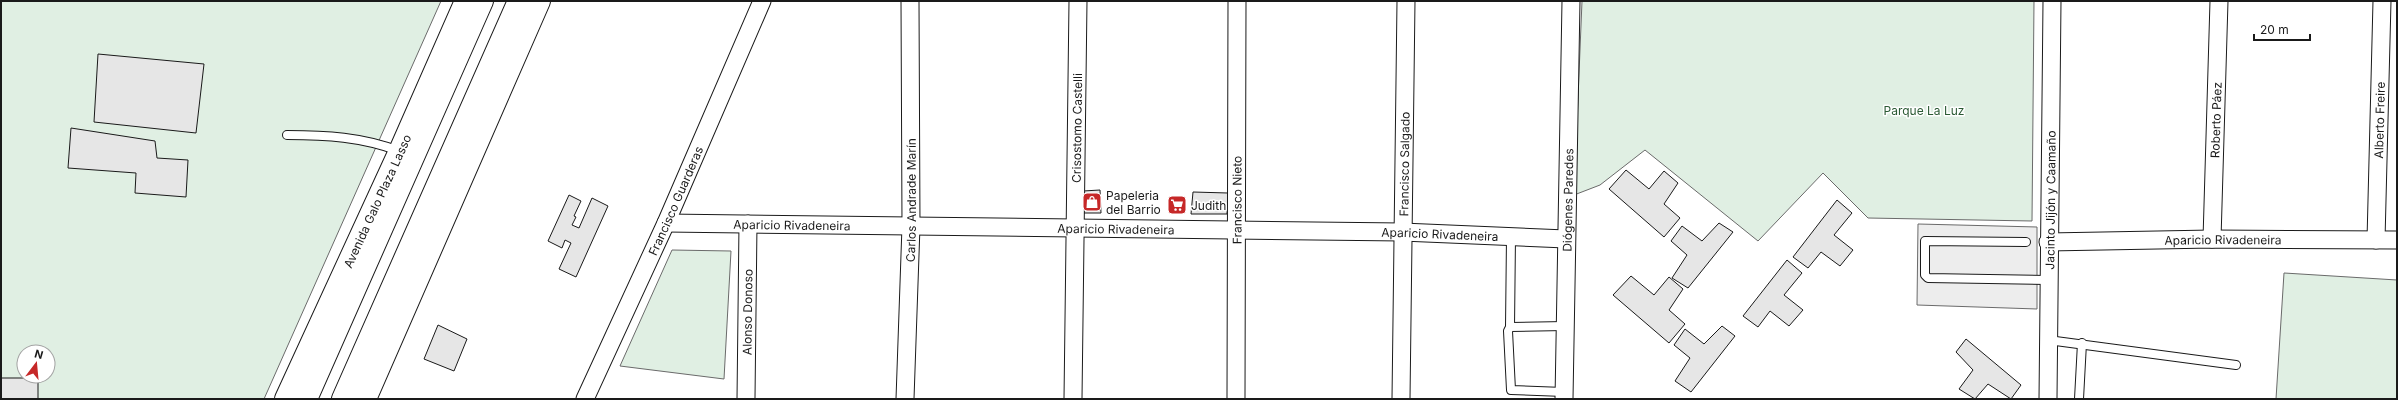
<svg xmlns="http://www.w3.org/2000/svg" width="2398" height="400" viewBox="0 0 2398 400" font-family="Inter,sans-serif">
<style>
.green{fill:#e0efe3;stroke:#6a6a6a;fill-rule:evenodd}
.parking{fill:#ededed;stroke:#6a6a6a}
.building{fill:#e6e6e6;stroke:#1a1a1a}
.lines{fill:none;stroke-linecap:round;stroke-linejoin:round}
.service-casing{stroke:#1a1a1a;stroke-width:10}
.minor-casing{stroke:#1a1a1a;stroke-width:19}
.secondary-casing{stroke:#1a1a1a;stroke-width:24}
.primary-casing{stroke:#1a1a1a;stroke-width:24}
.service{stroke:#fff;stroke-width:8}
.minor{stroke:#fff;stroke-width:17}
.secondary{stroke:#fff;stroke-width:22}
.primary{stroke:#fff;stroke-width:22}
.labels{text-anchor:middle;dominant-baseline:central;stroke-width:3;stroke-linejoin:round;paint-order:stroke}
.park-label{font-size:12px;fill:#2b5a34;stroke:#fff}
.street-label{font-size:12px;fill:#1a1a1a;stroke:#fff}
.poi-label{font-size:12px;fill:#1a1a1a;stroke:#fff;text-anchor:start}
</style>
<rect width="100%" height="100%" fill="#fff"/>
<!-- green -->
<g class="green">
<path d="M1 1H441L264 399H1ZM24 352H48V376H24Z"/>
<polygon points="1582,1 2034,1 2032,221 1868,218 1823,173 1758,241 1645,150 1600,185 1574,195"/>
<polygon points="672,250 731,251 724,379 620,366"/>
<polygon points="2284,273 2397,280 2397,399 2276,399"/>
</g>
<!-- parking -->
<polygon class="parking" points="1918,224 2037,227 2037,309 1917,305"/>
<!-- building -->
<g class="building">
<polygon points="98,54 204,64 196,133 94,122"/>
<polygon points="71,128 155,141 157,158 188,160 186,197 135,193 136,173 68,168"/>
<polygon points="1626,170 1649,189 1664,171 1678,183 1664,204 1680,218 1664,237 1609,189"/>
<polygon points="1100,190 1101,213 1083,213 1083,191"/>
<polygon points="1193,192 1228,193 1227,214 1191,214"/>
<polygon points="569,195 581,201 574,216 576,217 572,225 579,228 592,198 608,206 576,277 559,269 571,243 565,240 562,248 548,241"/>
<polygon points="1837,200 1852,213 1834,235 1853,250 1840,266 1821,252 1808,268 1793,257"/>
<polygon points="1719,223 1733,232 1688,288 1672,278 1687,255 1671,241 1682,226 1702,241"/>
<polygon points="1787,260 1802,273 1784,295 1803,310 1789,326 1770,311 1758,327 1743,316"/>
<polygon points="1631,276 1654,295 1669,277 1683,289 1669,310 1685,324 1669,343 1613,295"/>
<polygon points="438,325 467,339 454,371 424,359"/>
<polygon points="1722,326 1735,336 1691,392 1675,381 1690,358 1674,345 1685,329 1704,344"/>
<polygon points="1966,339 2021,385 2011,399 1988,384 1975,399 1959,389 1973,370 1956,352"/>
<rect x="1" y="378" width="37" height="21"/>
</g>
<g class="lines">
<!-- service casing -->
<g class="service-casing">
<g id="service">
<path d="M287 135C326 135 362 137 399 151"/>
<polyline points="2026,242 1925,241 1925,275 1928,278 2048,280"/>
<polyline points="1510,327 1511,237"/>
<polyline points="2048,340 2236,365"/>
<polyline points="1564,392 1511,390 1508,331 1510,327 1565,326"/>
<polyline points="2079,399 2082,343"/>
</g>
</g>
<!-- minor casing -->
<g class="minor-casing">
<g id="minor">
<path id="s1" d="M666 223 1402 232 1566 239"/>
<path id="s2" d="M2212 239 2219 1"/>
<path id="s3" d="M2376 240 2382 1"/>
<path id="s4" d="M2048 242 2212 239 2397 240"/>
<path id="s5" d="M585 399 666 223 762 1"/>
<path id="s6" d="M746 399 748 224"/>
<path id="s7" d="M905 399 911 226 910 1"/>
<path id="s8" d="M1073 399 1078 1"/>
<path id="s9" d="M1236 399 1237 1"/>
<path id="s10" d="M1401 399 1406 1"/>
<path id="s11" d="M1564 399 1571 1"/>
<path id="s12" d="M2048 399 2052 1"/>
</g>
</g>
<!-- secondary casing -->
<g class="secondary-casing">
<g id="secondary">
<path id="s13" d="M286 399 400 151 466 1"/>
<polyline points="365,399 539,1"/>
</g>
</g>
<!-- primary casing -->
<g class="primary-casing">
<g id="primary">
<polyline points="306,399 482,1"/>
<polyline points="343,399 519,1"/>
</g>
</g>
<!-- service -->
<use href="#service" class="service"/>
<!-- minor -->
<use href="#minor" class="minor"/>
<!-- secondary -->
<use href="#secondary" class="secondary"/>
<!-- primary -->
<use href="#primary" class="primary"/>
</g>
<!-- icons -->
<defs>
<g id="shop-square" transform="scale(1)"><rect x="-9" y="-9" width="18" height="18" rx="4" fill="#c62828" stroke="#fff"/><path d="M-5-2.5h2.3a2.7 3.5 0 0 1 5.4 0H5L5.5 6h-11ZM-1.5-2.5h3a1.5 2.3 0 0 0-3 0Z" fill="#fff"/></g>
<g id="supermarket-square" transform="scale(1)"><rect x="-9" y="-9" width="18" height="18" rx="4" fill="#c62828" stroke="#fff"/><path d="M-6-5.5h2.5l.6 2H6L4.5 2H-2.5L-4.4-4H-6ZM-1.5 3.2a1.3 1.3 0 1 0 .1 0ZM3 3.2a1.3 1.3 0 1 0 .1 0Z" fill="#fff"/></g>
</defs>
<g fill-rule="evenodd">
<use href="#shop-square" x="1092" y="202"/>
<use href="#supermarket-square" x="1177" y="205"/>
</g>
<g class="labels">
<!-- park labels -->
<g class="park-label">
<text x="1924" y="110">Parque La Luz</text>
</g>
<!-- street labels -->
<g class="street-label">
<text stroke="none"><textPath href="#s2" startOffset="119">Roberto Páez</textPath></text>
<text stroke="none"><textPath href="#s3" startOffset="120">Alberto Freire</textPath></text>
<text stroke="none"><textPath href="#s8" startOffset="271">Crisostomo Castelli</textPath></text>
<text stroke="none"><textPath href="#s10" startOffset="235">Francisco Salgado</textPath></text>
<text stroke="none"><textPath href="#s7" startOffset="199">Carlos Andrade Marín</textPath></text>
<text stroke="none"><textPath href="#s9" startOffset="199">Francisco Nieto</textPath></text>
<text stroke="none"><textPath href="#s11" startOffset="199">Diógenes Paredes</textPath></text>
<text stroke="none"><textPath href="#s12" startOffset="199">Jacinto Jijón y Caamaño</textPath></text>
<text stroke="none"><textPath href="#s13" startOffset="218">Avenida Galo Plaza Lasso</textPath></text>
<text stroke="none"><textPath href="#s5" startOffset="218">Francisco Guarderas</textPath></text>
<text stroke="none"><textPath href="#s1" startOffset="126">Aparicio Rivadeneira</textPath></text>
<text stroke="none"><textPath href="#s1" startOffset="450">Aparicio Rivadeneira</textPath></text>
<text stroke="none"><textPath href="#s1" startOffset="774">Aparicio Rivadeneira</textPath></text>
<text stroke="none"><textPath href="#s4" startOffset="175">Aparicio Rivadeneira</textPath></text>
<text stroke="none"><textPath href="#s6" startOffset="87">Alonso Donoso</textPath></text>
</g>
<!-- poi labels -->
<g class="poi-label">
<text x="1106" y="195">Papeleria<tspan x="1106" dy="14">del Barrio</tspan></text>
<text x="1191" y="205">Judith</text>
</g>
</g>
<!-- border -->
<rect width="2398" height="400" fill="none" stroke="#1a1a1a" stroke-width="4"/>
<!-- north arrow -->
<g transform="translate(36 364) rotate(16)"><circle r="19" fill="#ffffff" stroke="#a3a3a3"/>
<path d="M0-3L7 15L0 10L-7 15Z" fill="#c62828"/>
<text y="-6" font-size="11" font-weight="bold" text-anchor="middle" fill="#1a1a1a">N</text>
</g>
<!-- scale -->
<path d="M2254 34v6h56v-6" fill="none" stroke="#1a1a1a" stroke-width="2"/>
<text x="2260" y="34" font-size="12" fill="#1a1a1a" stroke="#ffffff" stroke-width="3" paint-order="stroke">20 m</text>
</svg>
